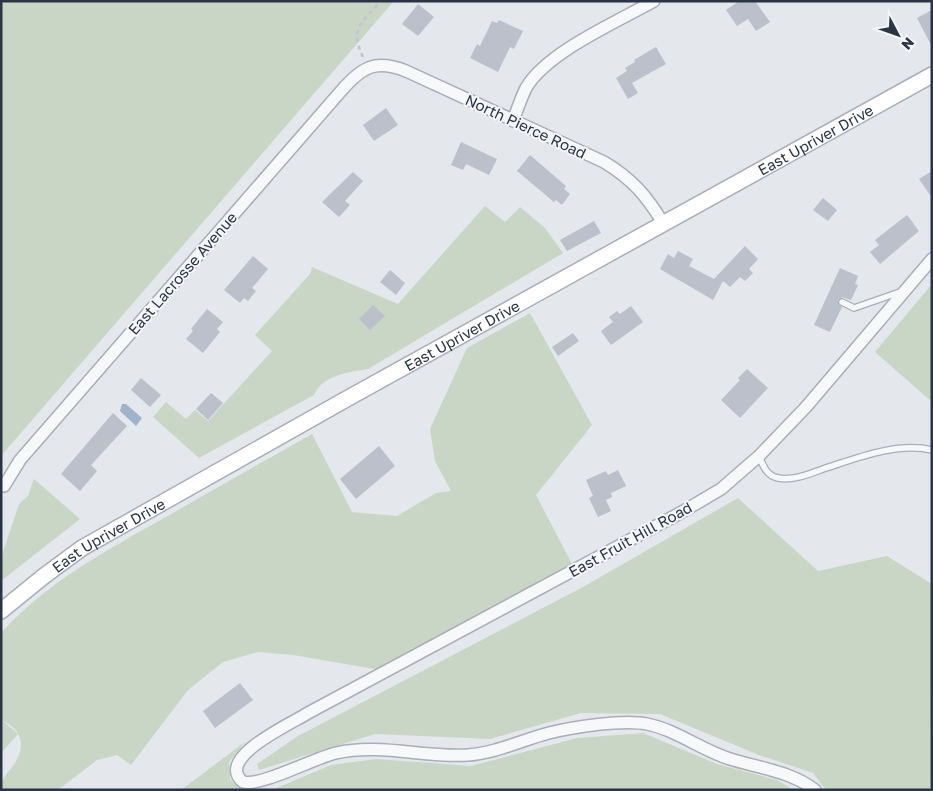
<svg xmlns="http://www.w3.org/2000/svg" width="933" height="791" viewBox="0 0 933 791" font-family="'Golos Text',sans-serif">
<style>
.green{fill:#c9d6c5}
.water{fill:#9fb4cc}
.building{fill:#bbc0ca}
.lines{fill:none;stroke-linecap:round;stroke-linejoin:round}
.lane-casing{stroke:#a9aeb7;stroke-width:8}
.street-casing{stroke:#a9aeb7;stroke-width:14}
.secondary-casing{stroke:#a9aeb7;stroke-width:18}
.path{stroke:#c2c5cb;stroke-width:2.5;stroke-dasharray:4 4;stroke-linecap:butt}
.lane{stroke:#f7f8fa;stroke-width:5.5}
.street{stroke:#f7f8fa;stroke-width:11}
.secondary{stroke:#fff;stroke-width:15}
.labels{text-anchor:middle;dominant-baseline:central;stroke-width:4;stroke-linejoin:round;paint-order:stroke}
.street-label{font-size:15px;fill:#2b3445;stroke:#f4f6f9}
</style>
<rect width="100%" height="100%" fill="#e4e7ec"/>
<!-- green -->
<g class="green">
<polygon points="1,1 394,1 1,456"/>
<path d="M485 206 505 222 520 207 545 228 563 253 368 369C350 372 322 375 314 395L199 458 153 417 166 402 186 419 195 410 208 421 272 351 255 335 310 274 312 267 398 304Z"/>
<polygon points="932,284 932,402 875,352"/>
<path d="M530 313 592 425 536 495 572 564 380 670 293 655 258 652 223 662 188 690 131 765 117 755 97 760 58 790H1C1 775 11 772 17 759 26 743 19 728 3 721L18 734 1 753V633C47 582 107 550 166 517 214 489 263 462 312 434L352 512 397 516 436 493 451 491 435 461 430 429 467 348Z"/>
<polygon points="34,479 80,519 1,581 1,558 19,504 28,496"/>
<polygon points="738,498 818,571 887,556 932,584 930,790 826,790 813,773 759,755 660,714 581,713 490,739 375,734 259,770 257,764 298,736 583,587"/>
<polygon points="643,733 717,764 777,780 794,790 272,790 331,765 376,759 471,766 577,738"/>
<polygon points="245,742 229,762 230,779 241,790 181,790"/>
</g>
<!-- water -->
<polygon class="water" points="122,404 126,404 142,418 136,426 120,411"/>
<!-- building -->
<g class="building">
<polygon points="739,1 755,1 770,22 756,31 748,19 737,26 726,10"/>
<polygon points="418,4 434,17 418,36 402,24"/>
<polygon points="932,10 932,47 917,18"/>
<polygon points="499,20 523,31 514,49 510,47 498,72 470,58 477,44 480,46 492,21 497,23"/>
<polygon points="656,47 666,64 632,83 638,93 628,99 616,78 627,71 625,68 635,62 634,60"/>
<polygon points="386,108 398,125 374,141 363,125"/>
<polygon points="461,142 497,159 489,175 466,164 463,170 451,165"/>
<polygon points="530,155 566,186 564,189 570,194 562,205 556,200 554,202 517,171"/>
<polygon points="932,171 932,198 919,179"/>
<polygon points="353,172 363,181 345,201 350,205 339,217 322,202"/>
<polygon points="823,198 837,210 828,221 813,210"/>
<polygon points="907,215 919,231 880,264 870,252 879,245 875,240"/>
<polygon points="594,221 601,233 567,251 560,240"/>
<polygon points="745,246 758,259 749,269 753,273 745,281 740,277 730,287 723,281 713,300 660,269 668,254 674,258 678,251 693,259 689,266 714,279"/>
<polygon points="253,256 268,269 252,288 256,291 248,301 244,298 240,303 224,290"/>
<polygon points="840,268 858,276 855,284 858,285 851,300 842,297 838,300 838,304 842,307 830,332 814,325"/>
<polygon points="390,270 405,283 396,295 380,282"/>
<polygon points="373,305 385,316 370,330 359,319"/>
<polygon points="631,306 643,322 611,345 601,331 613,322 609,317 617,311 620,314"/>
<polygon points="207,309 223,322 217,329 220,332 203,353 186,339 193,331 191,329"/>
<polygon points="573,333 579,341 558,356 552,347"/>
<polygon points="747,369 768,388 740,418 721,400 740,380 738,378"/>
<polygon points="141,378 161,395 150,407 131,390"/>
<polygon points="211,393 223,403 208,420 196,409"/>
<polygon points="113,413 127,426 91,465 97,471 80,491 61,474"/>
<polygon points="379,446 395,466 356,499 340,479"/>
<polygon points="618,470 626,486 611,493 612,497 606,500 611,511 598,517 589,498 593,496 586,480 606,471 608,475"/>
<polygon points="240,683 253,700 215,728 203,711"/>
</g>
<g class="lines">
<!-- lane casing -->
<g class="lane-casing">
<g id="lane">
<polyline points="842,302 854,308 903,291"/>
<path d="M759 456C763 466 767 476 778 478 793 481 809 474 823 469 857 458 896 442 932 450"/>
</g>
</g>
<!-- street casing -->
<g class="street-casing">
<g id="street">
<path d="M513 121C517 110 521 98 526 88 547 52 617 22 654 1"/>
<path d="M4 486 20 460 341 91C362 67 375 59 406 71L604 162C632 179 646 195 663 223"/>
<path d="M815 790C790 771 759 768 730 759 701 750 677 730 647 724 623 719 573 727 549 733 522 740 496 753 468 755 425 758 380 743 336 753 314 758 260 787 243 782 214 758 291 724 308 713L682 512 721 489 759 456 806 407 932 259"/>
</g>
</g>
<!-- secondary casing -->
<g class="secondary-casing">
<g id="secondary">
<path id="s1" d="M1 611 44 576 82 548 350 397 932 75"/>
</g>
</g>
<!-- path -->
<path class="path" d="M363 57C349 27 362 23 381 1"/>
<!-- lane -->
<use href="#lane" class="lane"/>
<!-- street -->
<use href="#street" class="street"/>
<!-- secondary -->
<use href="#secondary" class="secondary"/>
</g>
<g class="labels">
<!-- street labels -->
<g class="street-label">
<text transform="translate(526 126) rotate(25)">North Pierce Road</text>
<text stroke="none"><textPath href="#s1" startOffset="942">East Upriver Drive</textPath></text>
<text transform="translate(182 273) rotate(-49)">East Lacrosse Avenue</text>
<text stroke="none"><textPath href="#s1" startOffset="538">East Upriver Drive</textPath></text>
<text stroke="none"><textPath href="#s1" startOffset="132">East Upriver Drive</textPath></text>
<text transform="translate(630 539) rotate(-29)">East Fruit Hill Road</text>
</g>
</g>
<!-- border -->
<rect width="933" height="791" fill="none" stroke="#2b3445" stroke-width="5"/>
<!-- north arrow -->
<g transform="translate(898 35) rotate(131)" stroke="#f4f6f9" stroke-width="4" paint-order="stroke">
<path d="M0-4L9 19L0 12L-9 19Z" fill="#2b3445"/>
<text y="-8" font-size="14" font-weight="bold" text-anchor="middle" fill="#2b3445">N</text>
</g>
</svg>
